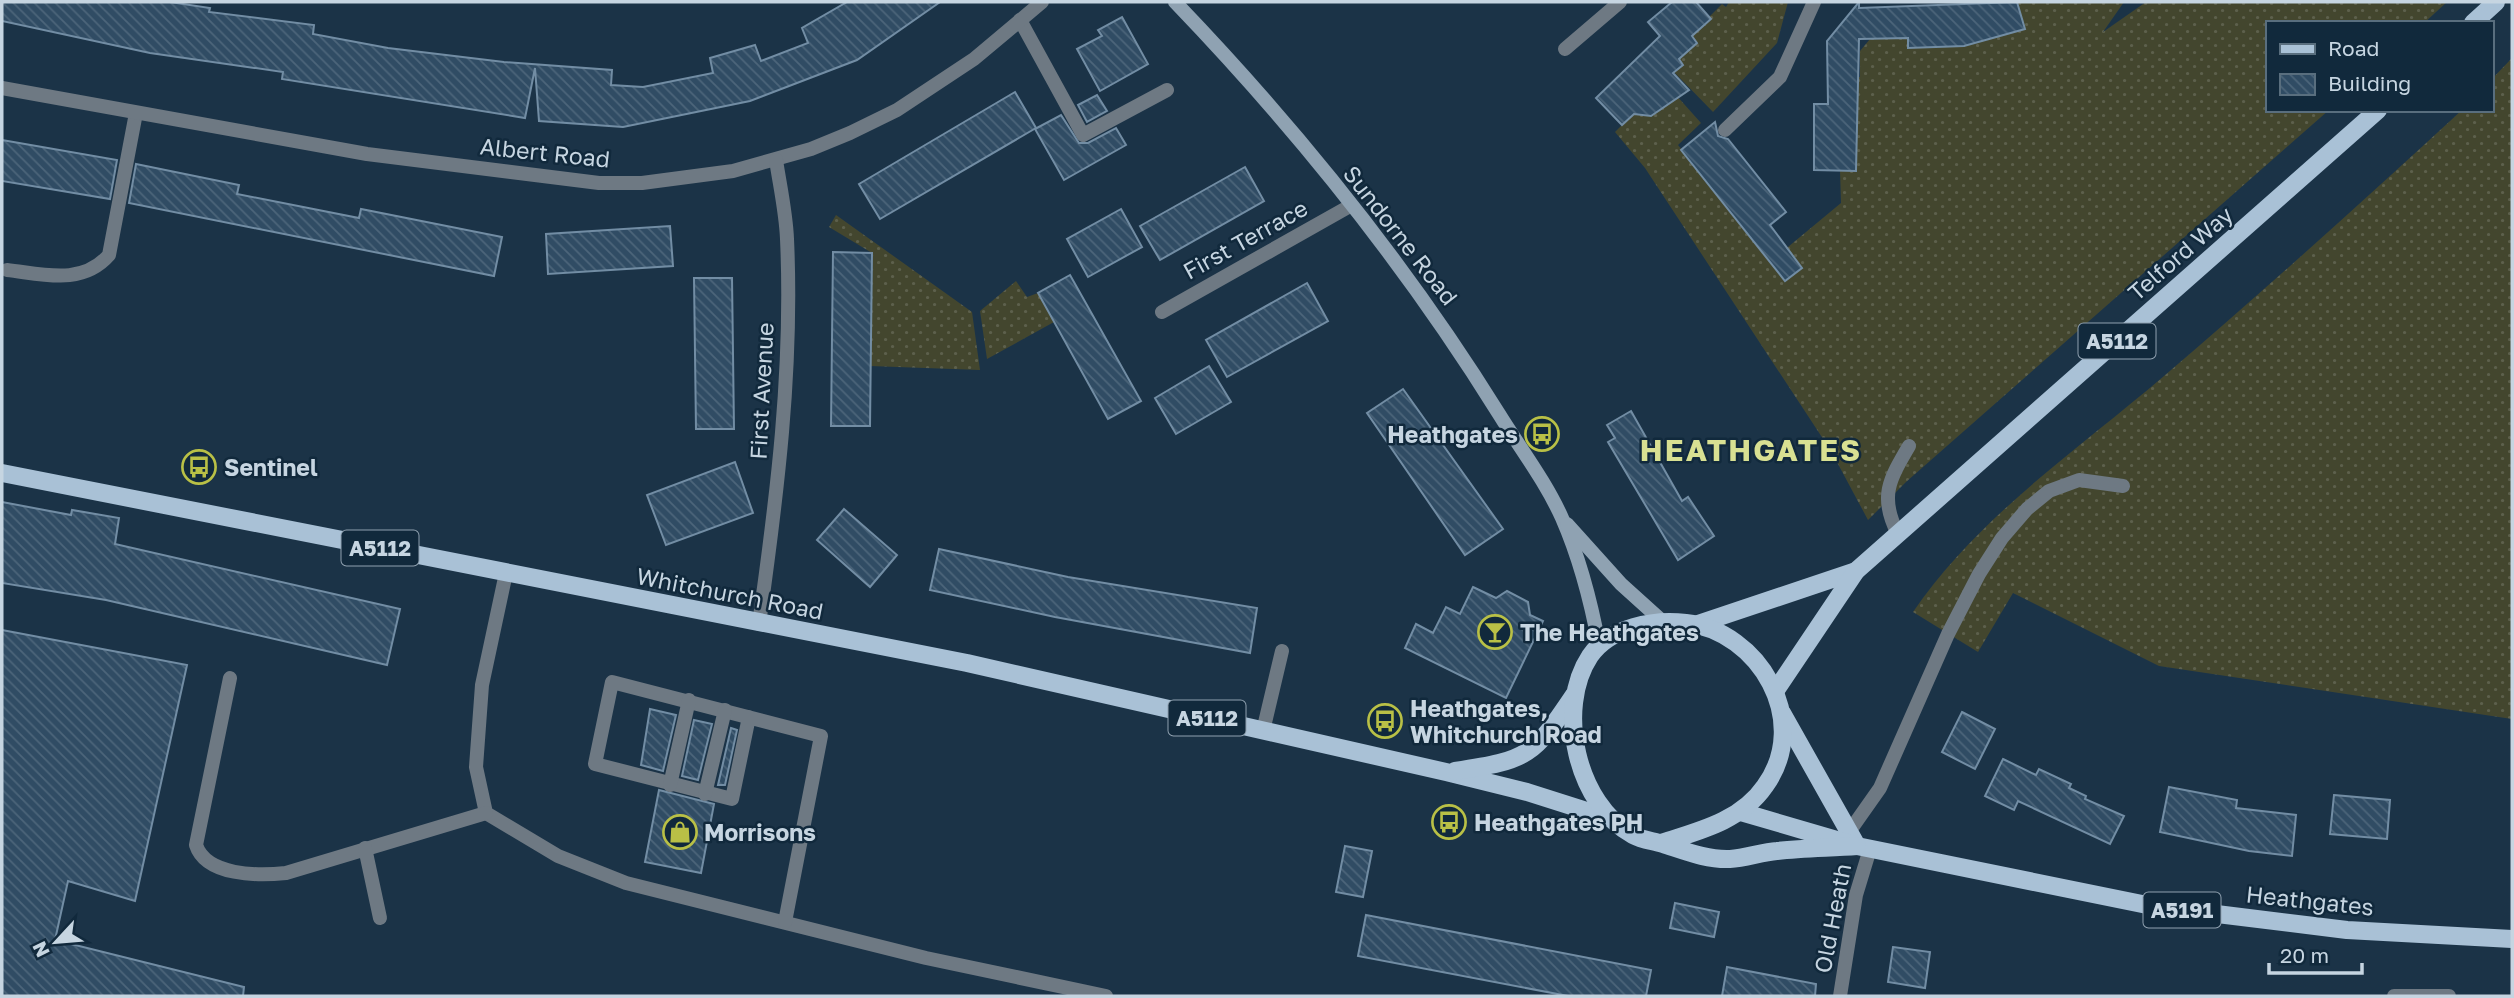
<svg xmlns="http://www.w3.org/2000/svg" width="2514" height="998" viewBox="0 0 2514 998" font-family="'Golos Text',sans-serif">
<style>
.garden{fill:url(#garden-dots)}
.building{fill:url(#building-back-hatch);stroke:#728da4;stroke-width:2}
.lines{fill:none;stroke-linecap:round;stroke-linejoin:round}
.lane{stroke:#6e7983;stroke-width:14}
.street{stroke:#6e7983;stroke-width:14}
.secondary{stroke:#8fa2b2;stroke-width:14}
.primary{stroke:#a9c1d6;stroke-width:18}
.labels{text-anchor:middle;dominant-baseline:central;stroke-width:5;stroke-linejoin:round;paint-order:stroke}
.shield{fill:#11293c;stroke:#90a1b0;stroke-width:2}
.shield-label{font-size:21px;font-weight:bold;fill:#c6d5e1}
.street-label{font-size:23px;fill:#c6d5e1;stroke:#11293c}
.poi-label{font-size:23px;font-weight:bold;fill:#c6d5e1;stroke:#11293c;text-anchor:start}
.district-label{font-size:30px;font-weight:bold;letter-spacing:2px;fill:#d8e092;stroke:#11293c}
</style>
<defs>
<pattern id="garden-dots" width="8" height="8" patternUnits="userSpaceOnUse" patternTransform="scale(1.75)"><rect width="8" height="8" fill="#43462e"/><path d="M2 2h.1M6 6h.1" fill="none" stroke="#5d604c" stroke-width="1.8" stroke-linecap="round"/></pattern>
<pattern id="building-back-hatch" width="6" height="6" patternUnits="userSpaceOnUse" patternTransform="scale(1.75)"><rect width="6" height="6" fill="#304c64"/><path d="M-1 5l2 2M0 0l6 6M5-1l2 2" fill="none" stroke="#4c657a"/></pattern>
</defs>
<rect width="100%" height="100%" fill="#1b3347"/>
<!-- garden -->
<g class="garden">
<polygon points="1729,2 1788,2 1777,43 1713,112 1674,72 1683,65 1679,59 1697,43 1692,36 1711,20 1709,17 1722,4 1726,7"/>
<polygon points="2017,2 2124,2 2103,32 2146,2 2447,2 2424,23 2267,23 2267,110 2329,110 1906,482 1868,520 1831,451 1645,168 1615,132 1638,109 1651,116 1656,113 1655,106 1676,95 1701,123 1678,145 1770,262 1841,203 1840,170 1856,170 1856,105 1850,77 1860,77 1860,51 1870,39 1908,38 1909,48 1951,46 2024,29"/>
<path d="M2512 58V719L2159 666 2013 593 1978 652 1913 612C1980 515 2075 452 2164 376 2265 290 2364 200 2462 110H2491V80Z"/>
<polygon points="836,215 972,312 980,370 870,366 872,253 829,227"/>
<polygon points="1016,281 1027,297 1038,293 1054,322 987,359 980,311"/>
</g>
<!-- building -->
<g class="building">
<polygon points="2,2 170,2 210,8 209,12 314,25 313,34 388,48 504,62 612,70 611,85 643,87 713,73 710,58 755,45 761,61 808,43 802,28 847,2 940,2 857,60 750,101 623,127 539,121 535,68 525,118 282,79 283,72 150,53 2,21"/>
<polygon points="1672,2 1696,2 1711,19 1692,36 1697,43 1679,59 1683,65 1673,73 1689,90 1651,116 1634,114 1622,125 1596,98 1660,36 1648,22"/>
<polygon points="1859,2 1859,8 2017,2 2025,29 1964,46 1908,48 1908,38 1859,39 1856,171 1814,170 1814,104 1828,104 1827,41"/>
<polygon points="1122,17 1148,64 1100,91 1077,49 1102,36 1098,30"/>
<polygon points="1015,92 1036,128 880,219 859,184"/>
<polygon points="1097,95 1107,111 1087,122 1078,105"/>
<polygon points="1061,115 1079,143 1088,143 1116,128 1126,145 1064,180 1035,129"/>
<polygon points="1715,122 1718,136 1728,139 1786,212 1770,225 1802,268 1785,281 1681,150"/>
<polygon points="2,140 117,160 110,199 2,181"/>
<polygon points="136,164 239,185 237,194 359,218 361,209 502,237 494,276 129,203"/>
<polygon points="1245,167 1264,201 1160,260 1140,226"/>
<polygon points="1121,209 1142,247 1088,277 1067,239"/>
<polygon points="670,226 673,266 548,274 546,234"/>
<polygon points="833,252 872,253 870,426 831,426"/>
<polygon points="1070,275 1141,401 1108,419 1038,293"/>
<polygon points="694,278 732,278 734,429 696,429"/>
<polygon points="1307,283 1328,321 1227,377 1206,340"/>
<polygon points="1209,366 1231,402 1176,434 1155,398"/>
<polygon points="1403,389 1503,529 1465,555 1367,413"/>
<polygon points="1631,411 1682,501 1688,497 1714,536 1678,560 1608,442 1615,438 1607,425"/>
<polygon points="735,462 753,513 666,545 647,495"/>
<polygon points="2,502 71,515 72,510 119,518 115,544 400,609 387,665 106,600 2,583"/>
<polygon points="844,509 897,555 870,587 817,540"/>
<polygon points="939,549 1068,577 1257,608 1250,653 1055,617 930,590"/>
<polygon points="1473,587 1496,598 1507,591 1528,602 1530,615 1543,621 1506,698 1405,648 1416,624 1433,633 1446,607 1460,614"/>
<polygon points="2,630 187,665 135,901 68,881 55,940 244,987 243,996 2,996"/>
<polygon points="650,709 676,715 663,771 641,765"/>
<polygon points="1962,712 1995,729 1975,769 1942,752"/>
<polygon points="694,720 712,724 698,780 682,776"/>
<polygon points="731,728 737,730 725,785 718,785"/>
<polygon points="2003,759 2036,775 2039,769 2071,784 2069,788 2086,796 2085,799 2124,816 2110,844 2018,801 2014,810 1985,796"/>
<polygon points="2169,787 2237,800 2236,808 2296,815 2292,856 2249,851 2160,832"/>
<polygon points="659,790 714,804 701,873 645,862"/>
<polygon points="2334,795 2390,800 2387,839 2330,834"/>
<polygon points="1345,846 1372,851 1363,897 1336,892"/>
<polygon points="1675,903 1719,912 1714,937 1670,928"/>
<polygon points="1366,915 1651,970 1646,996 1568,996 1358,956"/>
<polygon points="1893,947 1930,952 1925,988 1888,982"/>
<polygon points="1727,967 1816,984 1815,996 1722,996"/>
</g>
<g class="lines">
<!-- lane -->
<g class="lane">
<polyline points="1020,20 1083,135 1167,90"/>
<polyline points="1725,130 1780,77 1814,2"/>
<path d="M7 270C43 274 82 286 109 255L136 113"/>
<path d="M1898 534C1879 497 1889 480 1909 446"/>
<polyline points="506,573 482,685 476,767 486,813 558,856 626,883 926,958 1106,996"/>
<path d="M230 678 196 845C206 876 258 876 286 873L486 813"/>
<polyline points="749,717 732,799 595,764 612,682 821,736 785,922"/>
<polyline points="1263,731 1282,651"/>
<polyline points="670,785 689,700"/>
<polyline points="705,794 725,710"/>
<polyline points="1849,832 1880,788 1948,634 1979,574 2002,538 2027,509 2049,491 2079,480 2123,486"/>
<polyline points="365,848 380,918"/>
<polyline points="2394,996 2449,996"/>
</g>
<!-- street -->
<g class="street">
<polyline points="1565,49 1620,2"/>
<polyline points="2,88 367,154 599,183 642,183 733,171 811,149 850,133 897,110 974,59 1042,2"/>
<polyline points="1162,312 1350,206"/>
<path d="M759 624C777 496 793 369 787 239 786 213 780 186 776 160"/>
<polyline points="1840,996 1856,895 1870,849"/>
</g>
<!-- secondary -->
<g class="secondary">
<path d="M1175 2C1296 128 1407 266 1499 414 1520 448 1546 482 1562 518 1580 559 1591 602 1599 645"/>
<polyline points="1567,524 1621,584 1662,621"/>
</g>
<!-- primary -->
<g class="primary">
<polyline points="2473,23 2496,2"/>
<polyline points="2,473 967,663 1446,772 1527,792 1612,819"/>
<polyline points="1698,624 1856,571"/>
<polyline points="1776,690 1856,571 2378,110"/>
<polyline points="1782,713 1857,846"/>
<path d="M1455 771C1529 760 1533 756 1574 695"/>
<polyline points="1741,812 1857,846 2152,906 2347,930 2512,939"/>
<path d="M1661 843C1699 831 1741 821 1765 786 1812 721 1759 631 1686 623 1654 619 1610 627 1590 656 1555 709 1577 805 1633 835 1642 840 1654 841 1663 844 1685 851 1707 860 1730 859 1746 858 1762 852 1777 851 1804 848 1830 848 1857 846"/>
</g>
</g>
<!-- icons -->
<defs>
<g id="bus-ring" transform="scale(1.75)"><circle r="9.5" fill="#11293c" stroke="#b9c046" stroke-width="1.5"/><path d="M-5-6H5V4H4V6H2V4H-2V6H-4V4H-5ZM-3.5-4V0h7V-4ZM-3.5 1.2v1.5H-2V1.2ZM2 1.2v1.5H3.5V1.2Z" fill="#b9c046"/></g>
<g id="bar-ring" transform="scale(1.75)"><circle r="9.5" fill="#11293c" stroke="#b9c046" stroke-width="1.5"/><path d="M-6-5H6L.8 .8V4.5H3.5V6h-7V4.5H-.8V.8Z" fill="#b9c046"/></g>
<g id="shop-ring" transform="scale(1.75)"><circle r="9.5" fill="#11293c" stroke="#b9c046" stroke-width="1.5"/><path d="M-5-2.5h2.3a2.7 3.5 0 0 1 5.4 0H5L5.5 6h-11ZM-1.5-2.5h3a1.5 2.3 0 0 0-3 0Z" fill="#b9c046"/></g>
</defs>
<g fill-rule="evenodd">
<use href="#bus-ring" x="1542" y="434"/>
<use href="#bus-ring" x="199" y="467"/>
<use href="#bar-ring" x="1495" y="632"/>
<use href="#bus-ring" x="1385" y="721"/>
<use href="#bus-ring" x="1449" y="822"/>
<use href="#shop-ring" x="680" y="832"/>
</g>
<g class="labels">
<!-- shield labels -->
<g class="shield">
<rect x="2078.5" y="323.5" width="77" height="35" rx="5"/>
<rect x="341.5" y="530.5" width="77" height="35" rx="5"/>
<rect x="1168.5" y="700.5" width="77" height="35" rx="5"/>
<rect x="2143.5" y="892.5" width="77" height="35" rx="5"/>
</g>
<g class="shield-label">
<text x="2117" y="341">A5112</text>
<text x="380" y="548">A5112</text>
<text x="1207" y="718">A5112</text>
<text x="2182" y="910">A5191</text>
</g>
<!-- street labels -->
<g class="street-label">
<text transform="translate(545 152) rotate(6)">Albert Road</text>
<text transform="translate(1401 235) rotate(52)">Sundorne Road</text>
<text transform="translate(1245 239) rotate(-29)">First Terrace</text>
<text transform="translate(2180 253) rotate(-41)">Telford Way</text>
<text transform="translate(761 391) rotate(-87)">First Avenue</text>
<text transform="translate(730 593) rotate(11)">Whitchurch Road</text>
<text transform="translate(2310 900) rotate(6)">Heathgates</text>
<text transform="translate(1832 918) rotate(-79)">Old Heath</text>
</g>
<!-- poi labels -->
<g class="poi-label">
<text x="1518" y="434" text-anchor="end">Heathgates</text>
<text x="224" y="467">Sentinel</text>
<text x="1520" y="632">The Heathgates</text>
<text x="1410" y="708">Heathgates,<tspan x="1410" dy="26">Whitchurch Road</tspan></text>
<text x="1474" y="822">Heathgates PH</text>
<text x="704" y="832">Morrisons</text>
</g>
<!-- district labels -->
<g class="district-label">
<text x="1751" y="450">HEATHGATES</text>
</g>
</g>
<!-- border -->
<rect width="2514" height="998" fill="none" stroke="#c6d5e1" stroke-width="7"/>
<!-- legend -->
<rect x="2266" y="21" width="228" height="91" fill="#11293c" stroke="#596e7e" stroke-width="2"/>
<rect x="2280" y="44" width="35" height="10" fill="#a9c1d6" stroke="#596e7e" stroke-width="2"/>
<text x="2328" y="56" font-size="21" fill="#c6d5e1">Road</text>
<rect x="2280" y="74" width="35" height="21" fill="url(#building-back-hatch)" stroke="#596e7e" stroke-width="2"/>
<text x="2328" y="91" font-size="21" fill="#c6d5e1">Building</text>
<!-- north arrow -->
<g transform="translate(56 942) rotate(244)" stroke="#11293c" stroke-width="5" paint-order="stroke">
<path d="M0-5L12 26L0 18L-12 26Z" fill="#c6d5e1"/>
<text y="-10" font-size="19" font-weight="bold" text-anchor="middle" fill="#c6d5e1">N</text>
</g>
<!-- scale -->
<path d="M2269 963v10h93v-10" fill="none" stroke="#c6d5e1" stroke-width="3.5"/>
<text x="2280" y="963" font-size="21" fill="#c6d5e1" stroke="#11293c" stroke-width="5" paint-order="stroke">20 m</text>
</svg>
